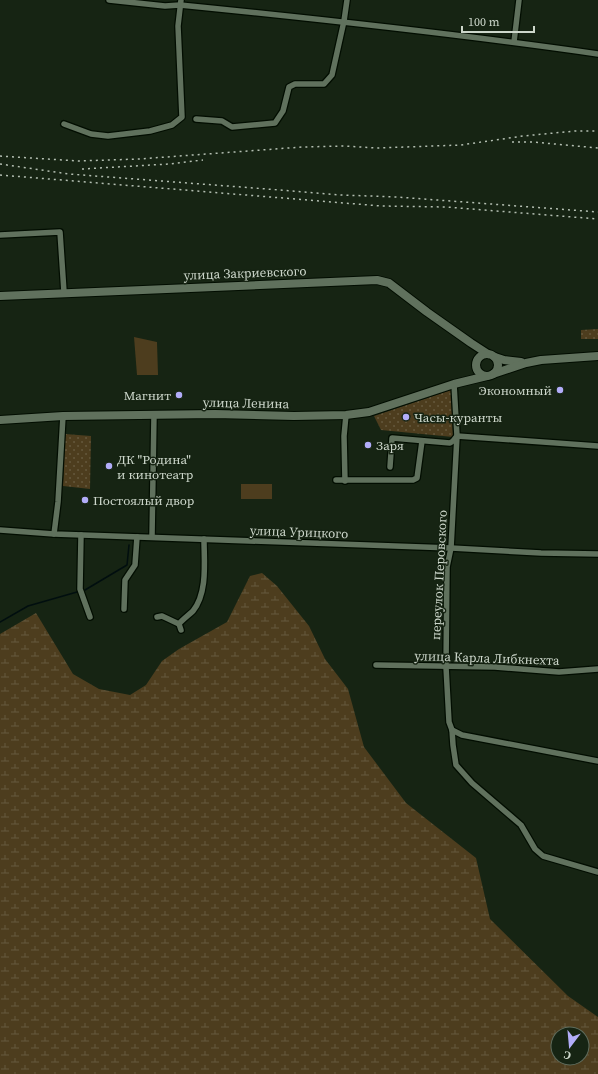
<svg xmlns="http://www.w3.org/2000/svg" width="598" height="1074" viewBox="0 0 598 1074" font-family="'Source Serif 4',serif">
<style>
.grass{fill:#4d3d1e}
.wetland{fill:url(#wetland-marsh);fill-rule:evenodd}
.park{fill:url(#park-dots)}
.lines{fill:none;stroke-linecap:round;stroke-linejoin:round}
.stream{stroke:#010e0f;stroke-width:1.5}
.street-casing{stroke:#020d01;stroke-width:8}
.secondary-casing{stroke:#020d01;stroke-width:10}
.street{stroke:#60715d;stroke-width:5.5}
.secondary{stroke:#60715d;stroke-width:8}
.rail{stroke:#b4bfb2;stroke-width:1.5;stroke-dasharray:2 4;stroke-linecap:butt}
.poi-dot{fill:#b2adf9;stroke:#162413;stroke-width:1.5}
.labels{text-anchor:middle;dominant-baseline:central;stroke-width:3;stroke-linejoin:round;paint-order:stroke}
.street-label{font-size:13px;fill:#cdd7cb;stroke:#162413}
.poi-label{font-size:13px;fill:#cdd7cb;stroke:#162413;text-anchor:start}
</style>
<defs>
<pattern id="wetland-marsh" width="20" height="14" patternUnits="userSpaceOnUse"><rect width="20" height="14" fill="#4d3d1e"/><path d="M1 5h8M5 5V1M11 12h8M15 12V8" fill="none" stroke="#65583d"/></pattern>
<pattern id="park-dots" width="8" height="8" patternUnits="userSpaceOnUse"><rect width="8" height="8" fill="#4d3d1e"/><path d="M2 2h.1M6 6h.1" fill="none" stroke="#65583d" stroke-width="1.8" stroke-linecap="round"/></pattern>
</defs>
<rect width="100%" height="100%" fill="#162413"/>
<!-- grass -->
<g class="grass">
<polygon points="134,337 157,342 158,375 137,375"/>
<rect x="241" y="484" width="31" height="15"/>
</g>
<!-- wetland -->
<path class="wetland" d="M262 573 277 586 309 626 325 659 348 689 364 747 406 803 476 858 490 919 568 996 598 1017V1074H0V634L36 613 73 674 99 689 130 695 146 685 162 661 179 649 227 622 250 576ZM558 1034H582V1058H558Z"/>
<!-- park -->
<g class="park">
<polygon points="598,329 598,339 581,339 581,330"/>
<polygon points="451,390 453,437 381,430 374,416"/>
<polygon points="65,434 91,436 90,489 63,486"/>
</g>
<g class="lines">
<!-- stream -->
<g class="stream">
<polyline points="85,590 127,565 129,545"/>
<polyline points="0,622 28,606 77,592"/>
</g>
<!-- street casing -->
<g class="street-casing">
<g id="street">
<path d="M109 0 165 6 180 5C320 19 459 34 598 54"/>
<polyline points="514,42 519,0"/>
<polyline points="196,119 222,121 232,127 275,123 283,111 289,87 295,84 324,84 332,75 344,21 347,0"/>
<polyline points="64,124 91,134 108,136 150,131 172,125 182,117 178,26 181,0"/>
<polyline points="0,235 60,232 64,292"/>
<polyline points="454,384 457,436 451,548 447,567 446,667 449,722 452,730 453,745 456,765 472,783 521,825 535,849 543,856 598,872"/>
<polyline points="390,467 392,438 450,443 453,441 457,436 598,446"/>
<polyline points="336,480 413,480 417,478 422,441"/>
<polyline points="345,481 344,436 346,415"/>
<polyline points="0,530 54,534 451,548 541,553 598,554"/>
<polyline points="54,534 58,502 63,416"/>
<polyline points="81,535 80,589 90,617"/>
<polyline points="152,537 154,415"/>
<polyline points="124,609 125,580 135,565 137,537"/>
<polyline points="157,617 162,616 179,624"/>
<path d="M181 630 179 624C183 619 189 615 193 611 208 592 204 561 204 539"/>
<polyline points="376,665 495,667 559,672 598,669"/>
<polyline points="452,730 462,735 598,761"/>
</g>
</g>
<!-- secondary casing -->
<g class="secondary-casing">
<g id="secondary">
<polyline points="0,296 377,280 389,283 427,312 471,343 488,354"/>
<circle cx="487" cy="365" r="11"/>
<polyline points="495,357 504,360 521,362"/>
<polyline points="493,374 526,363 541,360 598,356"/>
<polyline points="0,420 63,416 215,414 294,416 346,415 369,412 454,384 487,376"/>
</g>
</g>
<!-- street -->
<use href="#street" class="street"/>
<!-- secondary -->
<use href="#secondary" class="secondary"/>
<!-- rail -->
<g class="rail">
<polyline points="512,142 533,142 598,148"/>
<polyline points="0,156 78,161 139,159 302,147 345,146 377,148 461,145 523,136 575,131 598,131"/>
<polyline points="0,164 69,174 267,189 341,195 397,197 598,212"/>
<polyline points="82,169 169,164 203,160"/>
<polyline points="0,175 381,206 446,207 598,219"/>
</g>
</g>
<!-- markers -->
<g class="poi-dot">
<circle cx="560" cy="390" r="4"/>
<circle cx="179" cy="395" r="4"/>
<circle cx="406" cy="417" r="4"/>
<circle cx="368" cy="445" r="4"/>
<circle cx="109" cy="466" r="4"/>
<circle cx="85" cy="500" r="4"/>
</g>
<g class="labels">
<!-- street labels -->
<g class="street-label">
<text transform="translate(245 273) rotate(-2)">улица Закриевского</text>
<text transform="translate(246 403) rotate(1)">улица Ленина</text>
<text transform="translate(299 532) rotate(2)">улица Урицкого</text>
<text transform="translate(439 575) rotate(-87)">переулок Перовского</text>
<text transform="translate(487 658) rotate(2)">улица Карла Либкнехта</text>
</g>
<!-- poi labels -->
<g class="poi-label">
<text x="552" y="390" text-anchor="end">Экономный</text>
<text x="171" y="395" text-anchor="end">Магнит</text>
<text x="414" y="417">Часы-куранты</text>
<text x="376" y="445">Заря</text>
<text x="117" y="459">ДК "Родина"<tspan x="117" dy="15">и кинотеатр</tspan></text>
<text x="93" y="500">Постоялый двор</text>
</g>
</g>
<!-- north arrow -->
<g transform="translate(570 1046) rotate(196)"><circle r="19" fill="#162413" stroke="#5f6c5d"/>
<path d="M0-3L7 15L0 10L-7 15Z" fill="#b2adf9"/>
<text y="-6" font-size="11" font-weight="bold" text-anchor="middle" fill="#cdd7cb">С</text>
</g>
<!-- scale -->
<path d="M462 26v6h72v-6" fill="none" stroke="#cdd7cb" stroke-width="2"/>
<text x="468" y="26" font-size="12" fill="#cdd7cb" stroke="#162413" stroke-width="3" paint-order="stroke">100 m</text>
</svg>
